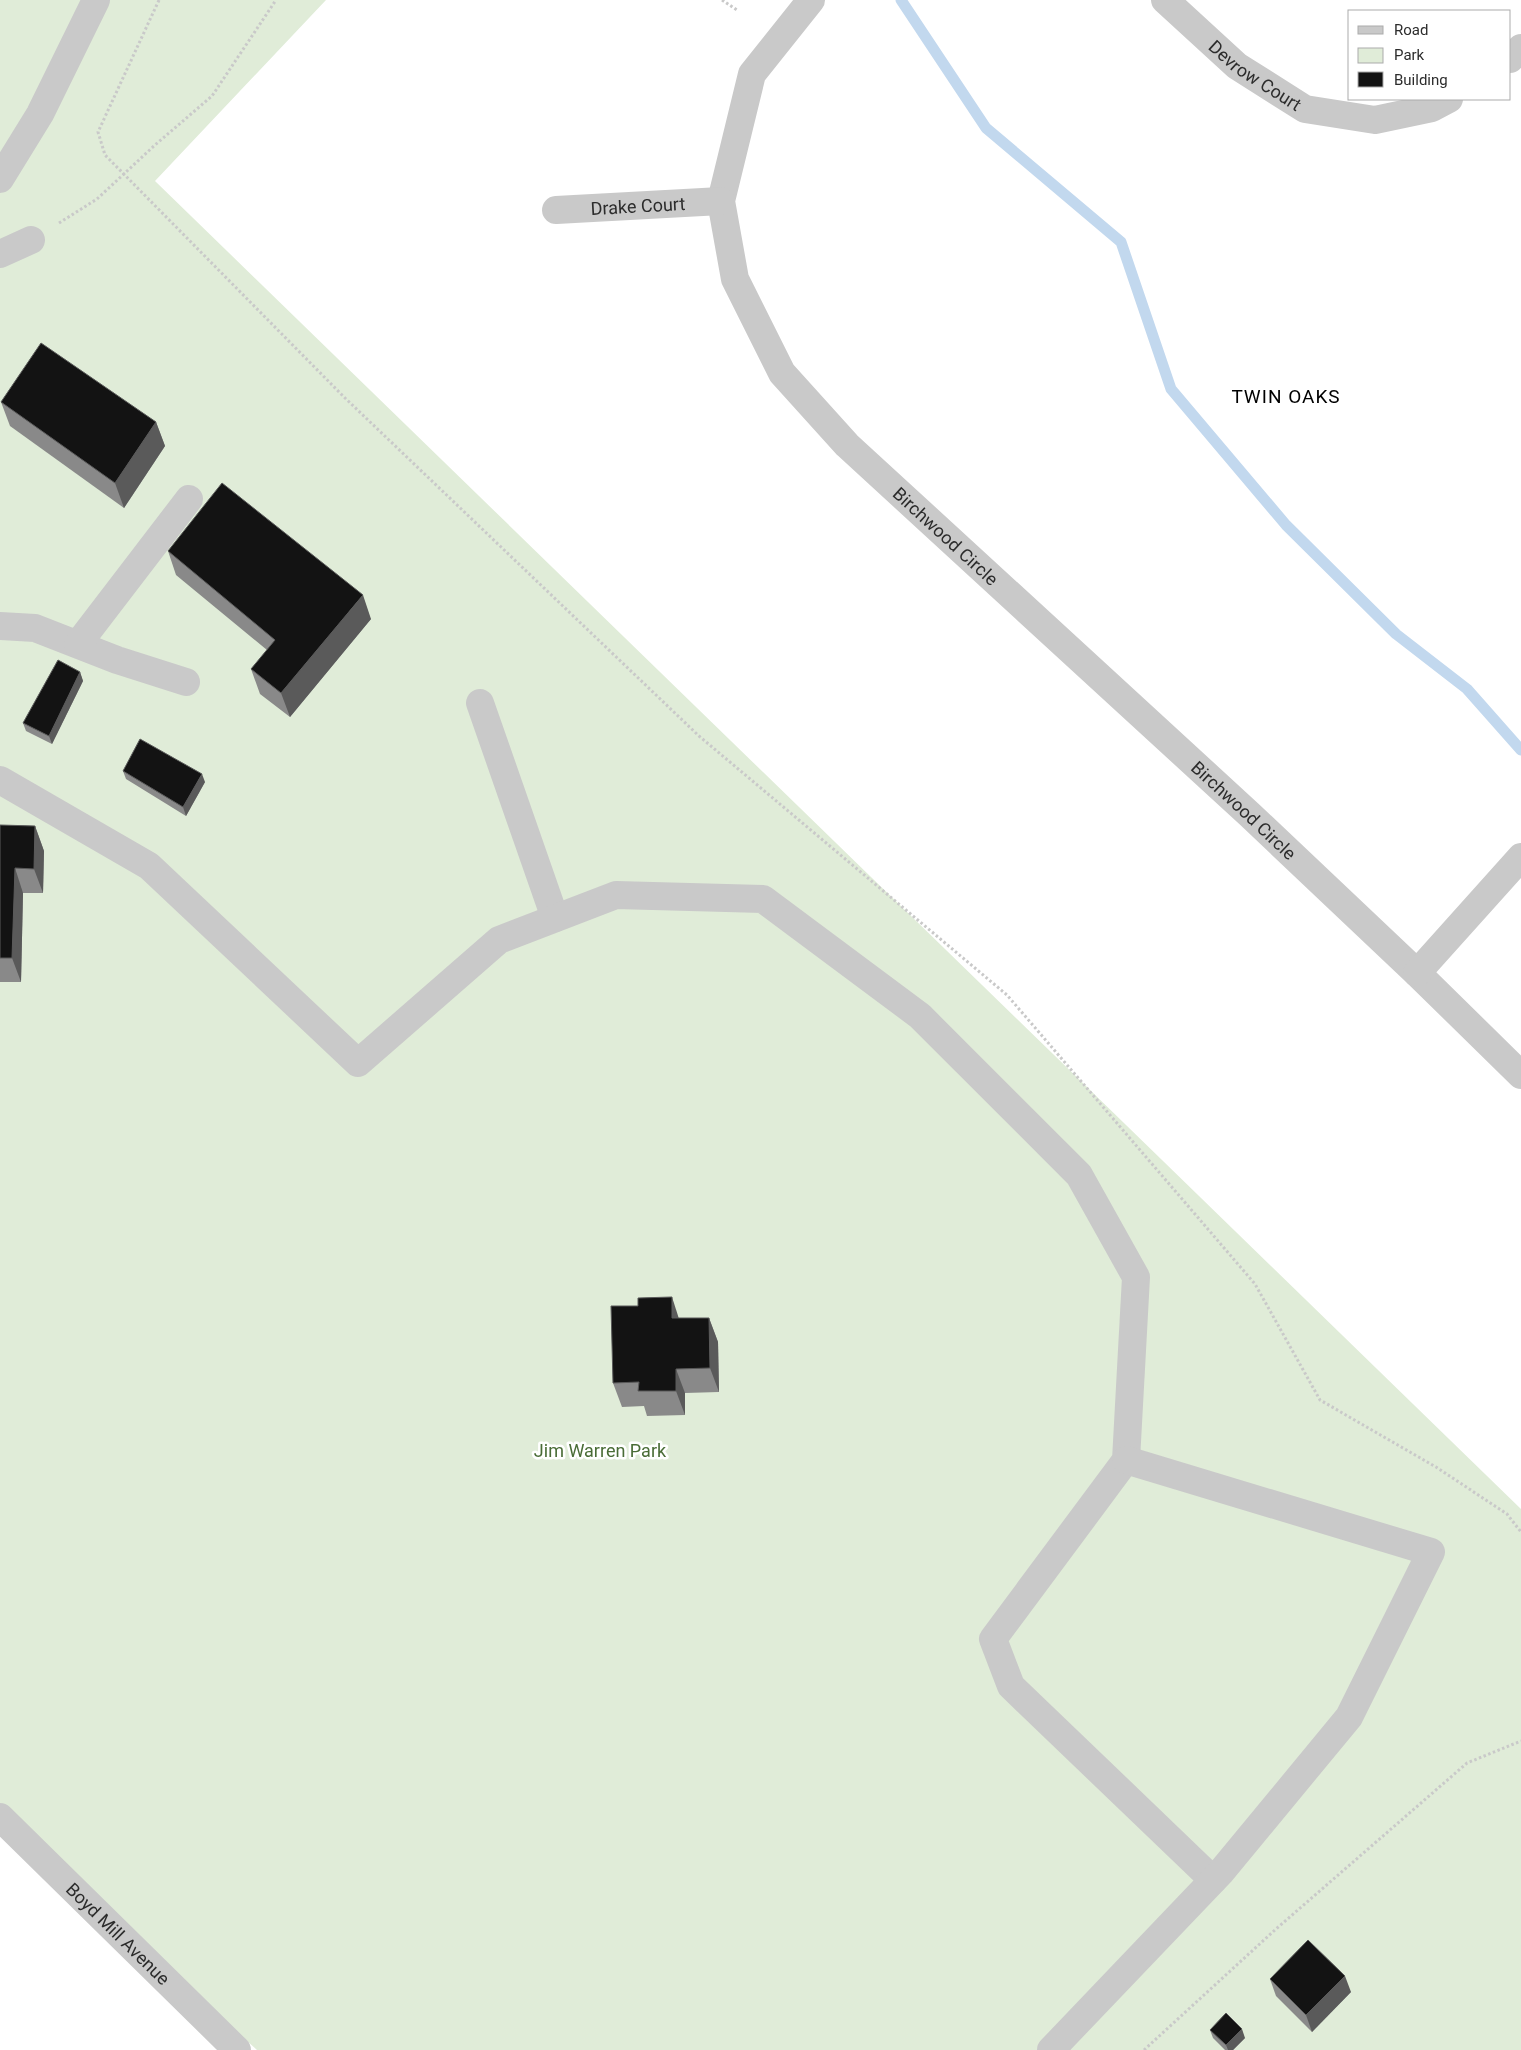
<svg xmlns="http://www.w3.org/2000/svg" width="1521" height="2050" viewBox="0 0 1521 2050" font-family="Roboto,sans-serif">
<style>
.green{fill:#e0ecd8}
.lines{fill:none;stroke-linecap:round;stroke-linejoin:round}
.stream{stroke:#c2d8ee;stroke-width:11}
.path{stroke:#c9c9c9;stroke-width:3;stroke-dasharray:2.5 2.5;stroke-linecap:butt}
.minor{stroke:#c9c9c9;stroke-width:28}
.wall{fill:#898989}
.shaded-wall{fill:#5a5a5a}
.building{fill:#131313;stroke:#5a5a5a}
.labels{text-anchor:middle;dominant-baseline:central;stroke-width:5;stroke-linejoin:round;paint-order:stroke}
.street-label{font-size:18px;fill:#2c2c2c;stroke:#fff}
.park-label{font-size:18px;fill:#496c36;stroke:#fff}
.neighbourhood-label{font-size:19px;letter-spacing:1px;fill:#000;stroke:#fff}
</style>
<rect width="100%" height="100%" fill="#fff"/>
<!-- green -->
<polygon class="green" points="0,0 326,0 155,181 1521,1509 1521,2050 257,2050 0,1821"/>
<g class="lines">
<!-- stream -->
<polyline class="stream" points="901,0 986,128 1121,242 1171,389 1286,525 1396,634 1467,689 1521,750"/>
<!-- path -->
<g class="path">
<polyline points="159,0 98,132 105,155 345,398 699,736 1007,995 1255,1284 1320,1400 1436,1467 1507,1514 1521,1532"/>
<polyline points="722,0 737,10"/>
<polyline points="59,223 97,199 155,145 212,96 276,0"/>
<polyline points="1144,2050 1276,1929 1467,1763 1521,1741"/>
</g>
<!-- minor -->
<g class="minor">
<path id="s1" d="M811 0 752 74 721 201 735 279 782 373 847 445 1249 814 1417 973 1521 1075"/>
<path id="s2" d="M1165 0 1237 66 1305 109 1375 120 1432 108 1449 99"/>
<polyline points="1510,59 1521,48"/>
<polyline points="0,179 40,114 96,0"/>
<path id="s3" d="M556 210 721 201"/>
<polyline points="0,254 31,240"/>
<polyline points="0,626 35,628 117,660 186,682"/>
<polyline points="78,644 189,499"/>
<polyline points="480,703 555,918"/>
<polyline points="0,780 149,866 358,1063 499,940 616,895 763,899 920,1016 1079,1175 1136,1277 1126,1460 993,1639 1011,1686 1213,1880"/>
<polyline points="1417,973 1521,857"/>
<path id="s4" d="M0 1817 237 2050"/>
<polyline points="1051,2050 1221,1872 1349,1717 1431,1552 1126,1460"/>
</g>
</g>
<!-- wall -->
<g class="wall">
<polygon points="1,402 156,422 165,446 124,508 10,426"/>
<polygon points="168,551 371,619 290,717 260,694 251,669 267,650 176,575"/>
<polygon points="80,672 83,681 52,744 26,731 23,723"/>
<polygon points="123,771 205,782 186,816 126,779"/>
<polygon points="0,825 35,826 44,851 43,893 23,893 21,982 0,982"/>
<polygon points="679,1318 709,1318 718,1342 719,1392 685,1393 685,1415 647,1416 644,1406 622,1407 613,1383"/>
<polygon points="1270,1979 1351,1992 1312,2032 1276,1996"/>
<polygon points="1210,2030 1245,2038 1233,2050 1225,2050 1213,2038"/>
</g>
<!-- shaded-wall -->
<g class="shaded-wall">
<polygon points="156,422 165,446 124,508 115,483"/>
<polygon points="363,595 371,619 290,717 281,693"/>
<polygon points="80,672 83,681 52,744 49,736"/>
<polygon points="202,774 205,782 186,816 183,807"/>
<polygon points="35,826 44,851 43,893 34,869"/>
<polygon points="15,868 23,893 21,982 12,958"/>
<polygon points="672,1297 680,1322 672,1318"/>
<polygon points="709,1318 718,1342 719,1392 710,1368"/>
<polygon points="676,1369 685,1393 685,1415 676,1391"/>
<polygon points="1345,1976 1351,1992 1312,2032 1306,2015"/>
<polygon points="1242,2029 1245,2038 1233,2050 1228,2050 1226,2045"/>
</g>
<!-- building -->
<g class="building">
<polygon points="41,343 156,422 115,483 1,402"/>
<polygon points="222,483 363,595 281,693 251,669 275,640 168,551"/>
<polygon points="58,660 80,672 49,736 23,723"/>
<polygon points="140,739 202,774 183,807 123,771"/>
<polygon points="0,825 35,826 34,869 15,868 12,958 0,958"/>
<polygon points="672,1297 672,1318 709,1318 710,1368 676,1369 676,1391 638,1391 639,1382 613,1383 611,1306 638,1306 638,1298"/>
<polygon points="1308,1940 1345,1976 1306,2015 1270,1979"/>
<polygon points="1226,2013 1242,2029 1226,2045 1210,2030"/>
</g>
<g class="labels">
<!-- street labels -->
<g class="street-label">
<text stroke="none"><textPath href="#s2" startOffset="118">Devrow Court</textPath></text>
<text stroke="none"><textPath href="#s3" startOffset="82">Drake Court</textPath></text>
<text stroke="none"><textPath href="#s1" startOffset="641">Birchwood Circle</textPath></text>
<text stroke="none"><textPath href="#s1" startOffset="1046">Birchwood Circle</textPath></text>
<text stroke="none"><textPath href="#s4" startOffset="166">Boyd Mill Avenue</textPath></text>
</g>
<!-- park labels -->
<g class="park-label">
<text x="600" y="1450">Jim Warren Park</text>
</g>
<!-- neighbourhood labels -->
<g class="neighbourhood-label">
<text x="1286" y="396">TWIN OAKS</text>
</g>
</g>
<!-- legend -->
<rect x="1348" y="10" width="162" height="90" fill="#ffffff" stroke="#ababab"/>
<rect x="1358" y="26" width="25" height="8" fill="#c9c9c9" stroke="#ababab"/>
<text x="1394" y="35" font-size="15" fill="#2c2c2c">Road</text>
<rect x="1358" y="48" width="25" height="15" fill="#e0ecd8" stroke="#ababab"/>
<text x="1394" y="60" font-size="15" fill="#2c2c2c">Park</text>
<rect x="1358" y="72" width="25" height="15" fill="#131313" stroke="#ababab"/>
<text x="1394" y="85" font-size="15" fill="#2c2c2c">Building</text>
</svg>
